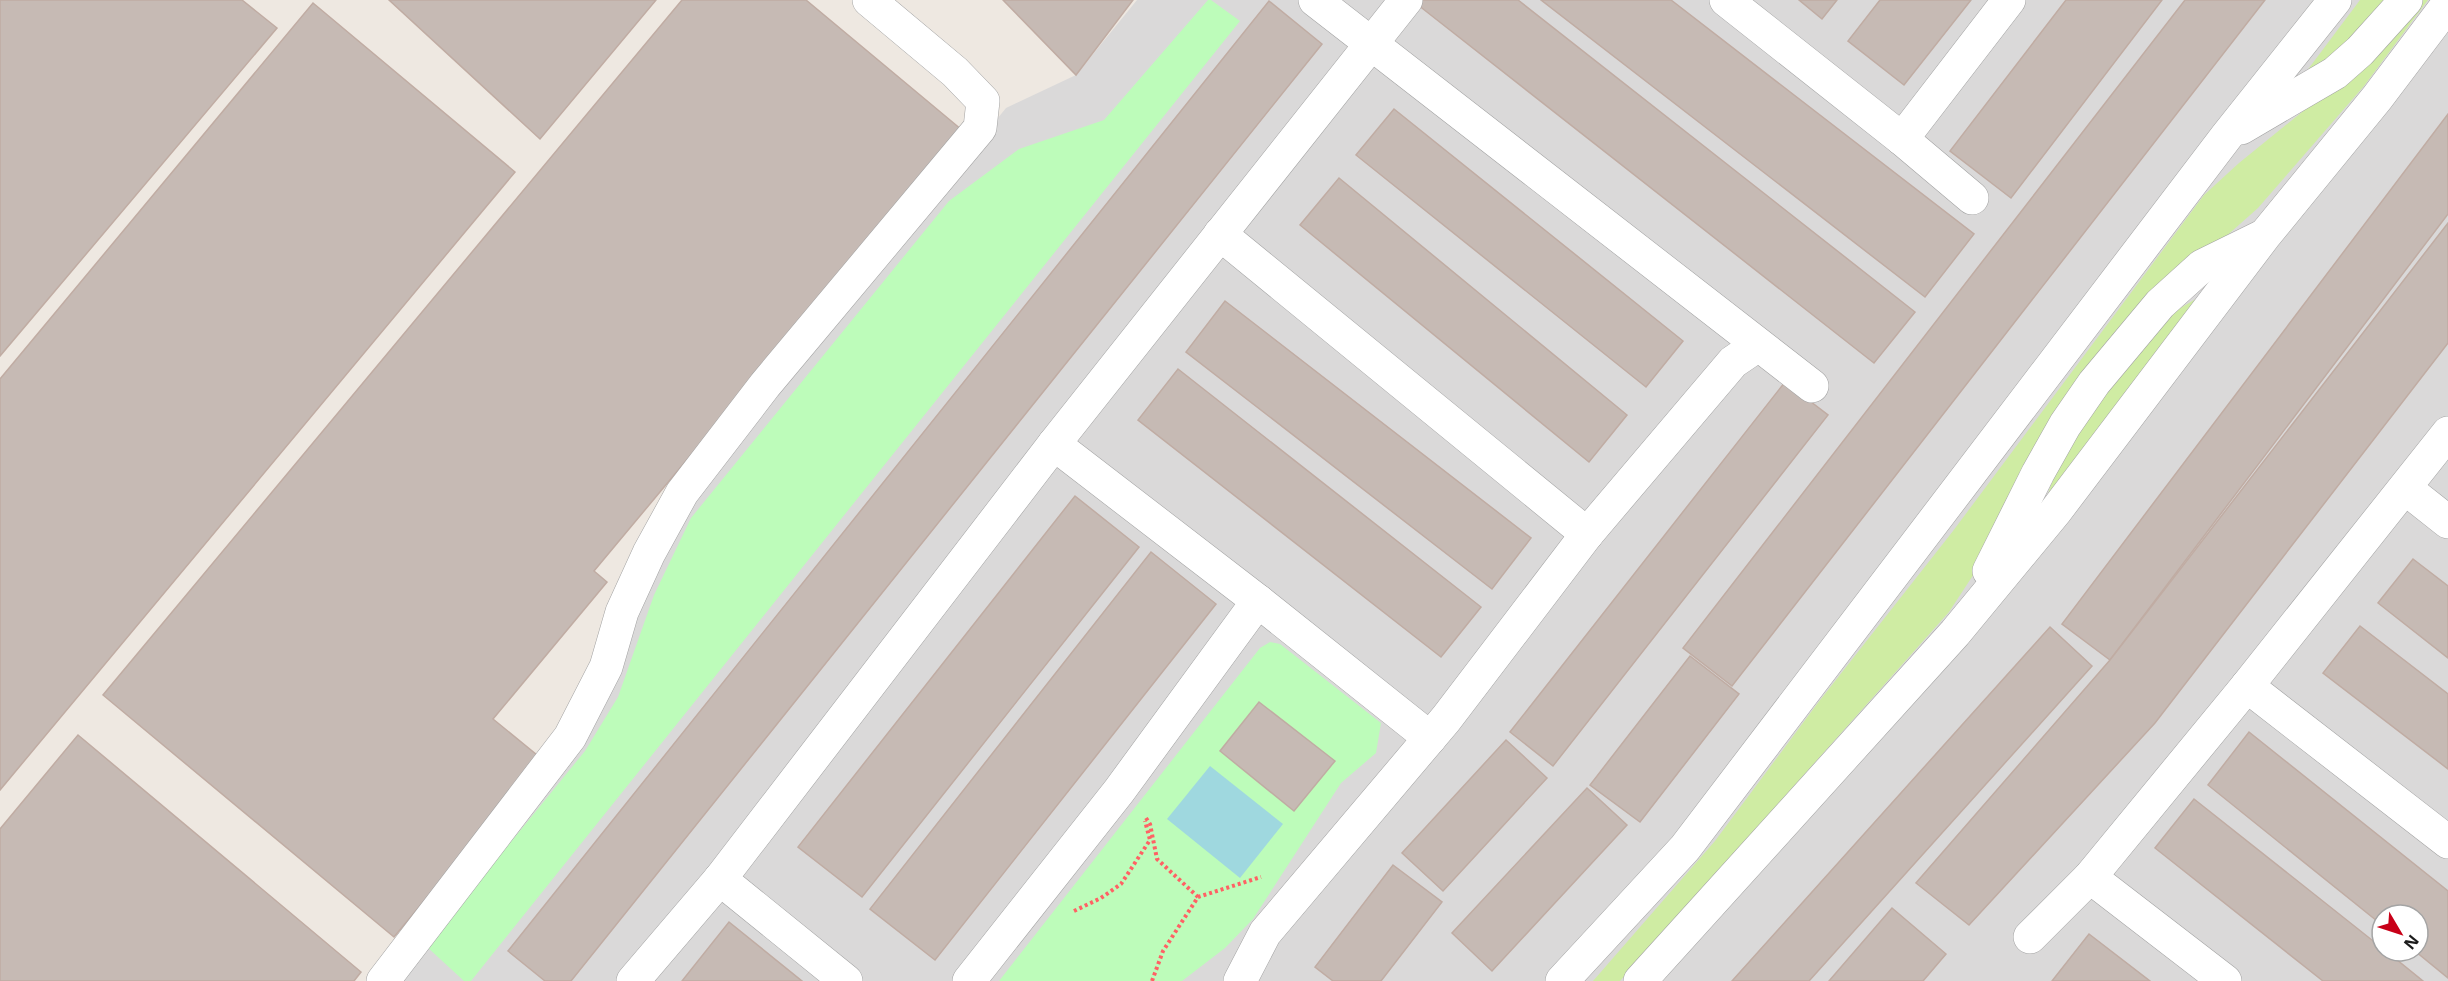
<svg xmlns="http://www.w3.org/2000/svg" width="2448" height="981" viewBox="0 0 2448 981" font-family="'Noto Sans',sans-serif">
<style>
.residential{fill:#dad9d9;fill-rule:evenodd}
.grass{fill:#cfeca3}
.park{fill:#bdfcba}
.water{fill:#9fd8df}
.building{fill:#c6bab4;stroke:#c0aca3;stroke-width:1.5}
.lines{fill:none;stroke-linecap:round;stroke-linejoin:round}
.minor-casing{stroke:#a3a3a3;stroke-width:34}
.path{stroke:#ff6164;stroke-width:4;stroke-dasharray:3 3;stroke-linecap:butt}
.minor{stroke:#fff;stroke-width:33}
</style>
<rect width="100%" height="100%" fill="#eee8e1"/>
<!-- residential -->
<path class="residential" d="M1137 0H2448V981H392L565 759 681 510 1006 108 1076 75ZM2382 915H2418V951H2382Z"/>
<!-- grass -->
<g class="grass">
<polygon points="2360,0 2385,0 2339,50 2306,72"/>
<polygon points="2414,0 2428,0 2364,86 2258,208 2152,302 1949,612 1620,981 1593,981 1715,841 1817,704 1953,531 2204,195 2239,163 2323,95"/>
<polygon points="2204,294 2045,504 2055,471 2088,407 2167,316"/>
</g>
<!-- park -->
<g class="park">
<polygon points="1208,0 1211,0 1240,21 471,981 464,981 426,946 585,751 618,697 654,595 691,518 949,201 1019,149 1104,120"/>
<polygon points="1270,642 1280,644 1381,723 1376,753 1341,783 1253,919 1225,948 1182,981 999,981 1260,648"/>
</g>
<!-- water -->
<polygon class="water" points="1210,766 1283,824 1240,878 1167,819"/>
<!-- building -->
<g class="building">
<polygon points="0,0 242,0 277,28 0,356"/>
<polygon points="389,0 656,0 540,139"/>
<polygon points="682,0 806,0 962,130 594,571 607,582 493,719 542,759 394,937 103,695"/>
<polygon points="1003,0 1133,0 1076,75"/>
<polygon points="1422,0 1518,0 1915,312 1874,363 1418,5"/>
<polygon points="1541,0 1671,0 1974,234 1925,297"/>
<polygon points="1799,0 1837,0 1822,19"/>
<polygon points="1880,0 1971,0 1904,85 1848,41"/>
<polygon points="2066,0 2162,0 2011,198 1950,151"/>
<polygon points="2185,0 2265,0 1732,686 1683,648"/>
<polygon points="1269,1 1322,44 571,981 545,981 508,951"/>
<polygon points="313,3 515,172 0,790 0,379"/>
<polygon points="1394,109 1683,341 1646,387 1356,155"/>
<polygon points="2448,114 2448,214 2110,660 2062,624"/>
<polygon points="1339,178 1627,415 1589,462 1300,225"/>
<polygon points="2448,223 2448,343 2155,723 1969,925 1916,883 2110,660"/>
<polygon points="1225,301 1531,538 1492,589 1186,352"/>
<polygon points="1178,369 1481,607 1441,657 1138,420"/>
<polygon points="1785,382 1828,415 1553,766 1510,732"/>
<polygon points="1075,496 1139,547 862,897 798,847"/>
<polygon points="1151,552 1216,604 935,960 870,909"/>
<polygon points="2413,559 2448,586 2448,658 2378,603"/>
<polygon points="2360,626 2448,694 2448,769 2323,673"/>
<polygon points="2050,627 2092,666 1809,981 1732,981"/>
<polygon points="1690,656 1739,694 1640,822 1590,785"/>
<polygon points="1259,702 1335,761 1294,811 1220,751"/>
<polygon points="2249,732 2448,891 2448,978 2415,951 2418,951 2418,915 2382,915 2382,925 2208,785"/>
<polygon points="78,735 361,972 354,981 0,981 0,829"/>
<polygon points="1506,740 1547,778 1443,891 1402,853"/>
<polygon points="1587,788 1627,825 1492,971 1452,933"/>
<polygon points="2194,799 2382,948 2382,951 2386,951 2423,981 2323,981 2155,848"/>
<polygon points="1393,865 1442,902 1381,981 1333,981 1315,967"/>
<polygon points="1892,908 1946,954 1923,981 1829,981"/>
<polygon points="729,922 802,981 682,981"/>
<polygon points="2089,934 2150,981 2052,981"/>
</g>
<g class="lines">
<!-- minor casing -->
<g class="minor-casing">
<g id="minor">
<polyline points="1315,0 1812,386"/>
<polyline points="1726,0 1902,139 1972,198"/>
<polyline points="2241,128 2335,73 2360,51 2406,0"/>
<polyline points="1902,139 2009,0"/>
<polyline points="1220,234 1587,534"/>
<polyline points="1054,444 1258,601 1430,738"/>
<polyline points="2405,488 2448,522"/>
<polyline points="1989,571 2038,473 2065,425 2094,383 2160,304 2202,266 2261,237"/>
<polyline points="2247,686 2448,842"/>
<polyline points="2090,877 2225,981"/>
<polyline points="720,879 846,981"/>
<polyline points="2030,937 2090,877 2247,686 2448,433"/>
<polyline points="383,981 570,737 606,667 622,612 649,553 682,493 765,385 980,128 983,101 955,72 869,0"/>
<polyline points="633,981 720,879 1054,444 1406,0"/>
<polyline points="969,981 1119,791 1258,601"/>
<polyline points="1240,981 1265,933 1446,719 1587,534 1733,362 1758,345"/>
<polyline points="1562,981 1685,848 2226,137 2335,0"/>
<polyline points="1640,981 1955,633 2055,512 2265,235 2377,98 2448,4"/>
</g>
</g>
<!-- path -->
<g class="path">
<polyline points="1146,818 1150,824 1157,859 1198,897"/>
<polyline points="1074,911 1101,898 1121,884 1150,840 1145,821"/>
<polyline points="1152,981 1163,951 1198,897 1261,877"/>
</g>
<!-- minor -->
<use href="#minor" class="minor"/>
</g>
<!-- north arrow -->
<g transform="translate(2400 933) rotate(129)"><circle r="28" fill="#ffffff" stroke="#a4a4a4" stroke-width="1.5"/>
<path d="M0-4.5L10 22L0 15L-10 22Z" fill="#c80018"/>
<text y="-9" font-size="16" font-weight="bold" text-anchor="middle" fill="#1c1c1c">N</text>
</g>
</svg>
